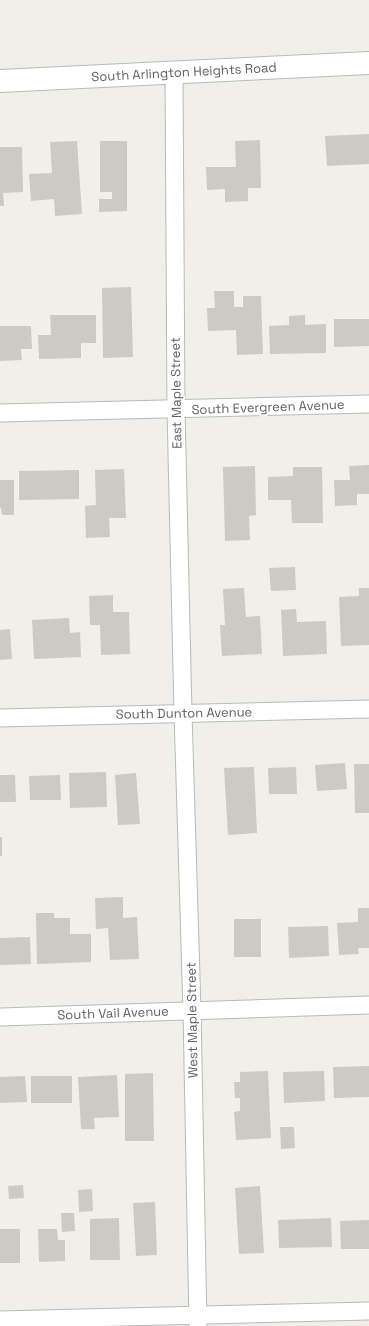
<svg xmlns="http://www.w3.org/2000/svg" width="369" height="1326" viewBox="0 0 369 1326" font-family="'Space Grotesk',sans-serif">
<style>
.building{fill:#cccac4}
.lines{fill:none;stroke-linecap:round;stroke-linejoin:round}
.minor-casing{stroke:#b8b9bd;stroke-width:19}
.secondary-casing{stroke:#b9bac0;stroke-width:24}
.minor{stroke:#fff;stroke-width:17}
.secondary{stroke:#fff;stroke-width:22}
.labels{text-anchor:middle;dominant-baseline:central;stroke-width:4;stroke-linejoin:round;paint-order:stroke}
.street-label{font-size:13px;fill:#5f6167;stroke:#fff}
</style>
<rect width="100%" height="100%" fill="#f0f0e8"/>
<!-- building -->
<g class="building">
<polygon points="369,134 369,164 327,166 325,136"/>
<polygon points="260,140 261,188 248,188 248,201 225,202 225,189 207,190 206,167 236,167 235,141"/>
<polygon points="77,141 82,214 55,216 54,199 31,201 29,174 52,173 50,142"/>
<polygon points="100,141 127,141 127,211 99,212 99,199 112,199 112,192 100,192"/>
<polygon points="0,147 22,147 23,192 3,193 4,206 0,206"/>
<polygon points="131,287 133,357 103,358 102,288"/>
<polygon points="214,291 234,291 234,307 243,307 243,296 261,296 263,354 237,355 236,330 208,331 207,308 215,308"/>
<polygon points="50,315 96,315 96,343 81,343 81,358 39,359 38,335 51,335"/>
<polygon points="305,315 305,325 326,324 326,353 270,354 269,326 289,325 289,316"/>
<polygon points="334,319 369,319 369,346 334,347"/>
<polygon points="0,326 31,326 32,349 21,349 22,360 0,361"/>
<polygon points="369,465 369,494 357,494 357,505 335,506 334,480 350,480 349,466"/>
<polygon points="255,466 256,515 249,516 250,540 225,541 223,467"/>
<polygon points="293,467 322,467 323,523 292,523 291,500 268,500 268,477 293,476"/>
<polygon points="124,469 126,518 109,518 110,537 86,538 85,506 96,505 95,470"/>
<polygon points="79,470 79,499 19,500 19,471"/>
<polygon points="0,480 14,480 14,515 2,515 1,508 0,508"/>
<polygon points="295,567 296,590 271,591 269,568"/>
<polygon points="244,588 246,617 260,616 262,654 222,656 220,625 225,625 223,589"/>
<polygon points="359,588 369,588 369,645 341,646 339,597 359,596"/>
<polygon points="113,595 113,612 129,612 130,654 101,655 100,625 90,625 89,596"/>
<polygon points="296,609 297,622 326,621 327,654 283,656 281,610"/>
<polygon points="69,618 70,633 80,632 81,657 34,659 32,620"/>
<polygon points="10,629 12,659 0,660 0,630"/>
<polygon points="345,763 347,789 317,791 315,765"/>
<polygon points="354,764 369,764 369,813 355,813"/>
<polygon points="254,767 257,833 228,835 224,768"/>
<polygon points="296,767 297,794 269,794 268,768"/>
<polygon points="106,772 107,807 70,808 69,773"/>
<polygon points="136,773 140,824 118,825 115,775"/>
<polygon points="0,775 15,775 16,802 0,802"/>
<polygon points="60,775 61,800 30,800 29,776"/>
<rect x="0" y="837" width="2" height="19"/>
<polygon points="123,897 123,918 137,917 139,959 110,960 108,928 96,929 95,898"/>
<polygon points="358,908 369,908 369,948 358,948 359,954 339,955 337,923 358,922"/>
<polygon points="36,913 54,913 54,918 70,918 70,934 91,934 91,962 37,964"/>
<rect x="234" y="919" width="27" height="38"/>
<polygon points="328,926 329,956 289,958 288,927"/>
<polygon points="30,937 31,964 0,965 0,938"/>
<polygon points="369,1066 369,1097 334,1098 333,1067"/>
<polygon points="268,1071 271,1138 236,1140 234,1112 240,1111 240,1098 235,1098 234,1082 240,1082 240,1072"/>
<polygon points="324,1071 325,1101 284,1103 283,1072"/>
<polygon points="153,1073 154,1141 125,1141 125,1074"/>
<polygon points="117,1075 119,1117 94,1118 95,1129 81,1129 78,1077"/>
<polygon points="25,1076 27,1102 0,1103 0,1077"/>
<rect x="31" y="1076" width="41" height="27"/>
<polygon points="280,1127 294,1127 295,1148 281,1149"/>
<polygon points="23,1185 24,1198 9,1199 8,1186"/>
<polygon points="260,1186 264,1253 239,1254 235,1188"/>
<polygon points="92,1189 93,1211 79,1212 78,1190"/>
<polygon points="155,1202 157,1255 136,1256 133,1203"/>
<polygon points="61,1213 74,1213 75,1231 62,1232"/>
<polygon points="119,1218 120,1260 90,1260 90,1219"/>
<polygon points="331,1218 332,1247 279,1248 278,1220"/>
<polygon points="369,1220 369,1249 341,1249 340,1221"/>
<rect x="0" y="1229" width="20" height="34"/>
<polygon points="38,1229 57,1229 58,1240 65,1240 65,1261 39,1262"/>
</g>
<g class="lines">
<!-- minor casing -->
<g class="minor-casing">
<g id="minor">
<polyline points="174,73 176,410 183,713 192,1010 198,1326"/>
<polyline points="0,413 369,404"/>
<polyline points="0,718 369,709"/>
<polyline points="0,1017 369,1005"/>
<polyline points="0,1320 369,1311"/>
</g>
</g>
<!-- secondary casing -->
<g class="secondary-casing">
<polyline id="secondary" points="0,81 369,63"/>
</g>
<!-- minor -->
<use href="#minor" class="minor"/>
<!-- secondary -->
<use href="#secondary" class="secondary"/>
</g>
<g class="labels">
<!-- street labels -->
<g class="street-label">
<text transform="translate(184 72) rotate(-3)">South Arlington Heights Road</text>
<text transform="translate(176 393) rotate(-91)">East Maple Street</text>
<text transform="translate(268 407) rotate(-2)">South Evergreen Avenue</text>
<text transform="translate(184 713) rotate(-1)">South Dunton Avenue</text>
<text transform="translate(113 1013) rotate(-2)">South Vail Avenue</text>
<text transform="translate(192 1020) rotate(-91)">West Maple Street</text>
</g>
</g>
</svg>
